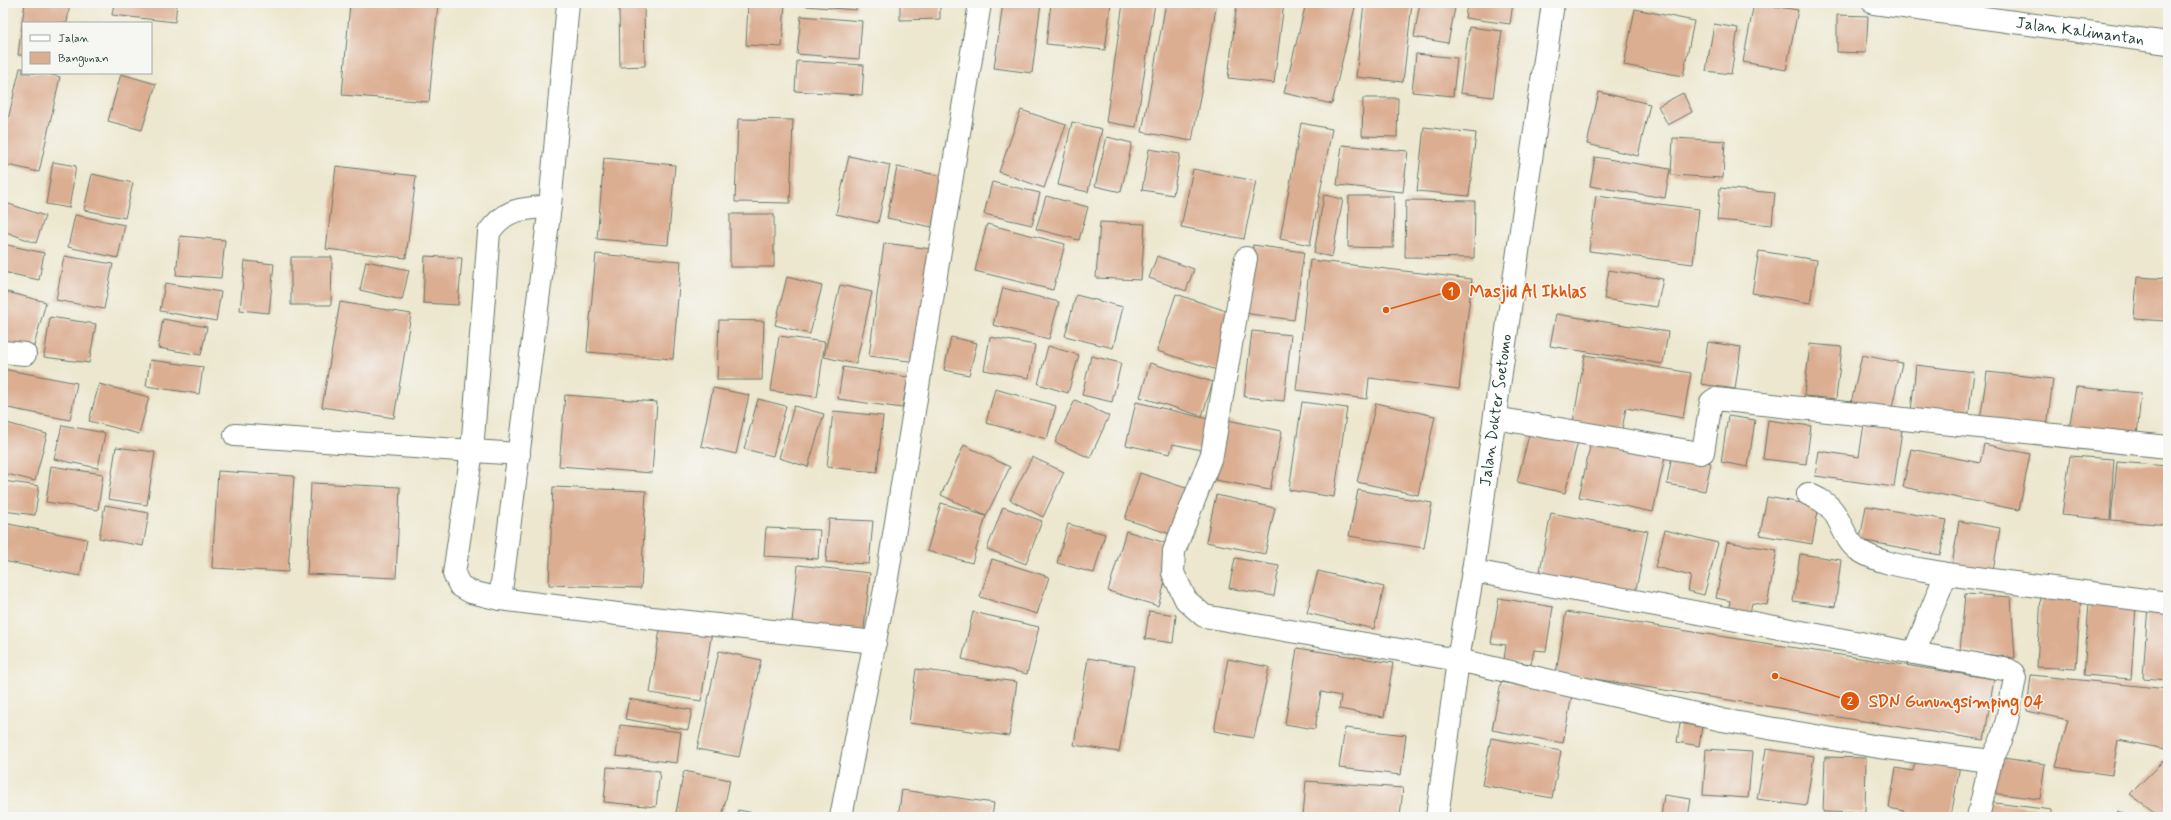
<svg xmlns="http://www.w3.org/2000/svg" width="2171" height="820" viewBox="0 0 2171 820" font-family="Mynerve,sans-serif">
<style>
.building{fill:#dbad91}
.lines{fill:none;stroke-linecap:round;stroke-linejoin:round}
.minor-casing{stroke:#67786a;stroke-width:24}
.tertiary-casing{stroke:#67786a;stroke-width:24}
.minor{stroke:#fff;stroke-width:22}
.tertiary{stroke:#fff;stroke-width:22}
.labels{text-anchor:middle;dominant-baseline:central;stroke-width:3;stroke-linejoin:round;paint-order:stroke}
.street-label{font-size:16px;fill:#1f3d34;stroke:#f6f6f2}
.leader{fill:none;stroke:#de580e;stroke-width:1.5}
.callout-dot{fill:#de580e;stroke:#f6f6f2;stroke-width:1.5}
.mark-label{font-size:12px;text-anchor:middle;font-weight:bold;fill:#fff}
.callout-label{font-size:17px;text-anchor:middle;font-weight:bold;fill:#de580e;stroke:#f6f6f2;stroke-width:3;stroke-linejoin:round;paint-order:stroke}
</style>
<rect width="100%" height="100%" fill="#f6f6f2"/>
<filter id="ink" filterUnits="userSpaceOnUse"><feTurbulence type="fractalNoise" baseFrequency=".025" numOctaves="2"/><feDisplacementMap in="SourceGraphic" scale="8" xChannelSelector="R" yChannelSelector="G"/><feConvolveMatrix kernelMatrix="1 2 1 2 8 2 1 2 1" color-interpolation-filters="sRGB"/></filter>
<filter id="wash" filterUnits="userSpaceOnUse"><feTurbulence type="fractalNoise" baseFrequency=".012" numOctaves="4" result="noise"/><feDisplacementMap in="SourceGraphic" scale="16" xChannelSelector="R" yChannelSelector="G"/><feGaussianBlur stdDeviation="0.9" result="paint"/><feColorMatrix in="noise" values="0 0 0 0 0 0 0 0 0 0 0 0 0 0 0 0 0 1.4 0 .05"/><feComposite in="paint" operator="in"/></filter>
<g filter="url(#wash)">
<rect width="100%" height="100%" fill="#ece7ce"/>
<g id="blocks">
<!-- building -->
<g class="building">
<polygon points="25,3 70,3 67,23 22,23"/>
<polygon points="114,3 177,3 175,22 112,15"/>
<polygon points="350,3 438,3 429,102 342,95"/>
<polygon points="748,3 785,3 782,47 746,45"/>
<polygon points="806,3 857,3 856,10 805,6"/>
<polygon points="900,3 940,3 940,19 900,20"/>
<polygon points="1003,3 1041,3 1032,73 994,68"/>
<polygon points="1051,3 1111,3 1105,50 1046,44"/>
<polygon points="1123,3 1155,3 1136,127 1106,122"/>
<polygon points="1166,3 1217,3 1192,141 1142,132"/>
<polygon points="1237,3 1284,3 1274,83 1228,78"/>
<polygon points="1306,3 1340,3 1355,7 1332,104 1284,93"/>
<polygon points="1364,3 1412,3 1403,82 1356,77"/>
<polygon points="1420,3 1456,3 1448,43 1414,37"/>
<polygon points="1467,3 1513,3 1510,24 1465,18"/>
<polygon points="1754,3 1798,10 1786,70 1743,62"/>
<polygon points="644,6 645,66 620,67 619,7"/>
<polygon points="3,7 5,7 4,17 3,17"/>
<polygon points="1635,9 1694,21 1683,76 1624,65"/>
<polygon points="1837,15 1868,16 1866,53 1837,52"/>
<polygon points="801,16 862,21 859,59 797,54"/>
<polygon points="22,24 23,24 23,55 18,55"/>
<polygon points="1714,24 1738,28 1731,74 1706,71"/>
<polygon points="1469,27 1502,31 1493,97 1460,93"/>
<polygon points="1416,54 1457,58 1453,96 1412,92"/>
<polygon points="797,61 864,65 862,95 795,91"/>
<polygon points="20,68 23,68 23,73 44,73 60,77 39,172 3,164 3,141"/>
<polygon points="121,74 156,84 142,130 108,121"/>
<polygon points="1599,92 1650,104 1638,156 1587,144"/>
<polygon points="1683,93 1692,112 1668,125 1658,106"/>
<polygon points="1363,98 1398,98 1397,137 1362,136"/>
<polygon points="1021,110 1066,125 1044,188 999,172"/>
<polygon points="738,119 793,120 790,203 735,202"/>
<polygon points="1072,122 1102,129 1088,192 1058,185"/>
<polygon points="1301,123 1332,129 1310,245 1280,239"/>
<polygon points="1424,127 1476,133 1469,196 1417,191"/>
<polygon points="1107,137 1132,143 1121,192 1095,186"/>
<polygon points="1673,138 1725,141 1723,178 1671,175"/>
<polygon points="1342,145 1408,151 1403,192 1337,185"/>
<polygon points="1149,149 1180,154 1173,195 1142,190"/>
<polygon points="849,156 890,165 878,223 836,214"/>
<polygon points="1595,157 1670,169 1665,198 1590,186"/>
<polygon points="604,158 675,165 668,245 597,239"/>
<polygon points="53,162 76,166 69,208 46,204"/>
<polygon points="336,166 416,176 406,258 326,249"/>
<polygon points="897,167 942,176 932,227 887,218"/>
<polygon points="3,169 6,169 4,178 3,178"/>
<polygon points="1193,169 1256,181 1244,239 1181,227"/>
<polygon points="92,174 133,183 125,218 84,210"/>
<polygon points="992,182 1040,193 1032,225 984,214"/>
<polygon points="1720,188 1775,193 1772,225 1717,220"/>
<polygon points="1324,195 1343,199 1332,257 1314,253"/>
<polygon points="1046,196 1088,207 1079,240 1036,229"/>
<polygon points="1349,196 1394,196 1393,248 1348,247"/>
<polygon points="1596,196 1699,209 1693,264 1589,251"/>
<polygon points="1406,200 1475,201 1474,258 1405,257"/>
<polygon points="3,202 45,216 36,243 3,231"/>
<rect x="730" y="214" width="44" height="53"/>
<polygon points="75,215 125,225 118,258 68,247"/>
<polygon points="1100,222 1145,224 1141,280 1096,278"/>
<polygon points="987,224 1065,244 1053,290 975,271"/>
<polygon points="180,236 225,240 221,278 176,275"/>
<polygon points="884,243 932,249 917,362 869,356"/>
<polygon points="3,244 44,253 39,280 3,272"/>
<polygon points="1253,245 1304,252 1294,320 1243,313"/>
<polygon points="1759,251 1817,260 1810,303 1752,293"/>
<polygon points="596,254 681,261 673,359 587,352"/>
<polygon points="64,256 113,264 104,309 56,300"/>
<polygon points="425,256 462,258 458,305 423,303"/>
<polygon points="1157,256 1194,269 1186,291 1149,278"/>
<polygon points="291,257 332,257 331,305 291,305"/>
<polygon points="1310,260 1472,279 1459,389 1369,378 1367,399 1296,390"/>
<polygon points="245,261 274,264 269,313 240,310"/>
<polygon points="366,261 409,270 402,300 360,290"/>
<polygon points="1609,270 1663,279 1657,307 1604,299"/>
<polygon points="787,277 822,286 810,334 775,325"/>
<polygon points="2137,277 2168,279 2166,321 2134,319"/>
<polygon points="165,283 221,292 216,321 160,311"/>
<polygon points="840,285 872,292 856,364 824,357"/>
<polygon points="1003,288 1059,302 1049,339 993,325"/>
<polygon points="3,291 46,302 32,353 3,346"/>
<polygon points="1176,294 1235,314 1217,370 1157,351"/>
<polygon points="1076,295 1123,307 1113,348 1065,336"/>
<polygon points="340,302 411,314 394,418 322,407"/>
<polygon points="1556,314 1668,332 1663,364 1550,346"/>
<polygon points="50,317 96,324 89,363 44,357"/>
<polygon points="163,319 207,327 201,355 158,348"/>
<polygon points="719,320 764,321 762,380 717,380"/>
<polygon points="1252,331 1291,335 1284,401 1244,397"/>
<polygon points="779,336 825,342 817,397 771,391"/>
<polygon points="951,337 977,343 969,375 944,370"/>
<polygon points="990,337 1035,345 1029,378 984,370"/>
<polygon points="1708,342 1741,347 1735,389 1701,384"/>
<polygon points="1810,344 1842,347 1836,399 1804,396"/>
<polygon points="1048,346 1079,355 1068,393 1038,384"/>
<polygon points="1585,355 1691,373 1683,418 1626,408 1622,430 1573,422"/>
<polygon points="1862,355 1902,363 1891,411 1851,403"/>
<polygon points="1091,356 1121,363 1112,402 1082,395"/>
<polygon points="150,360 203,367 199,394 146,386"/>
<polygon points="1150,363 1213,382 1202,416 1140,397"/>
<polygon points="1916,365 1974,372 1968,419 1911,412"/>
<polygon points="843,367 908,377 902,408 838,399"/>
<polygon points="3,369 77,383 70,420 3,407"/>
<polygon points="1987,372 2053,379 2047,427 1980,421"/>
<polygon points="99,384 149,397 139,434 89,421"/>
<polygon points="2076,387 2141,393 2137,436 2069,429"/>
<polygon points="713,388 749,395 736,454 701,446"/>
<polygon points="995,389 1056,406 1047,439 986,423"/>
<polygon points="565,395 657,402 652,473 559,466"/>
<polygon points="758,399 786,406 773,456 744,449"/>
<polygon points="1075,400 1109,416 1090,458 1055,442"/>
<polygon points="1136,402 1213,420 1206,451 1173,444 1170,454 1126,445"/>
<polygon points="1302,402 1347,408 1334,497 1289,490"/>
<polygon points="1376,403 1435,416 1418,495 1357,482"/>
<polygon points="794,406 824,414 808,467 779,458"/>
<polygon points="833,411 883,416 877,472 827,467"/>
<polygon points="1728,416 1755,420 1748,467 1721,462"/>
<polygon points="1227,420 1282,431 1270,490 1215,480"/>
<polygon points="1768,420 1811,426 1806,464 1763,459"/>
<polygon points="3,422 47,434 35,481 3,473"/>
<polygon points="1864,424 1902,430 1894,487 1815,476 1819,451 1859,457"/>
<polygon points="62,425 105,433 98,468 54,459"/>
<polygon points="1530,431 1578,441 1565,493 1517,482"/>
<polygon points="1591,442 1665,457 1653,512 1579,497"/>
<polygon points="1984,444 2030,454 2019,510 1903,487 1911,449 1980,463"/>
<polygon points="964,445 1010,467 986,516 972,563 927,551 941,503 986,516 941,495"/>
<polygon points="116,447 155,452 147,505 108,499"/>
<polygon points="1672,455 1711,463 1705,491 1667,484"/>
<polygon points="2070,456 2114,459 2110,520 2062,515"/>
<polygon points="1032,457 1064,472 1043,517 1010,500"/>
<polygon points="2117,462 2168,466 2168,525 2111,520"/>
<polygon points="51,466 103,474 98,510 46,502"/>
<polygon points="218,471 294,476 288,572 212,568"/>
<polygon points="1140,473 1189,489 1173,535 1125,519"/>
<polygon points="3,481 39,486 35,515 3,511"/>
<polygon points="311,483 400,487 396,578 307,574"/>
<polygon points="553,487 646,491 641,588 549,585"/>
<polygon points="1358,490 1432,503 1424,548 1349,536"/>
<polygon points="1216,495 1275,508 1265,554 1206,542"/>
<polygon points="1767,497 1819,506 1812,544 1760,535"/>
<polygon points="105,505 149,513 143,546 99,538"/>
<polygon points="1866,506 1947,520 1940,555 1860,540"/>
<polygon points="1003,507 1042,521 1026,564 987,549"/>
<polygon points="1551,513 1648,531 1635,594 1539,576"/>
<polygon points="829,519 873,521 869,564 826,562"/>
<polygon points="1959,521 2000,528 1993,572 1952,565"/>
<polygon points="3,523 87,539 80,576 3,561"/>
<polygon points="1068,524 1105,534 1094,573 1057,563"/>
<polygon points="766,528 820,530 818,559 764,556"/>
<polygon points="1665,530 1718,543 1704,595 1688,591 1691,576 1655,567"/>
<polygon points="1126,531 1176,546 1158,606 1108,591"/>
<polygon points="1727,542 1777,550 1767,605 1752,603 1749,617 1728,613 1730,601 1716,598"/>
<polygon points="1800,554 1841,560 1835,607 1793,601"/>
<polygon points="1235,558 1279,566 1274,596 1229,588"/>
<polygon points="992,559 1049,577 1037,614 980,597"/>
<polygon points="798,565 870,573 863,638 791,631"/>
<polygon points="1318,571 1384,587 1374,629 1307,613"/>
<polygon points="1965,594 2011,597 2015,658 1960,651"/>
<polygon points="2041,594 2081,596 2076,669 2037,667"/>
<polygon points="1499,598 1553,607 1546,651 1534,650 1531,664 1504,660 1506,645 1491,643"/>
<polygon points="2089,602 2136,605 2131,679 2084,675"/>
<polygon points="2148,604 2168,605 2168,680 2143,678"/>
<polygon points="1149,611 1176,615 1173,643 1145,639"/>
<polygon points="973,612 1039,627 1027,674 962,659"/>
<polygon points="1566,612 1994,679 1984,740 1556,673"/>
<polygon points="661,623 712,631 701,701 650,693"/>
<polygon points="1297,648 1393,663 1384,717 1339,709 1341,696 1321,692 1315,729 1285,724"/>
<polygon points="719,651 761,660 739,757 697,749"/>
<polygon points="1088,658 1134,666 1119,752 1074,745"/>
<polygon points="1228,659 1269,667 1254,738 1214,731"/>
<polygon points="916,669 1017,682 1009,736 909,723"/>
<polygon points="2031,675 2168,689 2166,749 2118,740 2112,775 2055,767 2068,720 2027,711"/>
<polygon points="1501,682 1572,695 1563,743 1492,730"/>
<polygon points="629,699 692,710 688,730 625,719"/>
<polygon points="1680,723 1702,727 1699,746 1677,742"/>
<polygon points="620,725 681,732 677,763 616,756"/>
<polygon points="1345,728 1406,735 1401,775 1339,768"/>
<polygon points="1491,738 1561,751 1552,798 1482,785"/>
<polygon points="1706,749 1752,752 1748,798 1703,795"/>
<polygon points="1766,749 1814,756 1806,806 1757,799"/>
<polygon points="1825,757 1866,758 1865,813 1823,812"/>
<polygon points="1996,757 2045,764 2040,799 1991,793"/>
<polygon points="1916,758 1960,765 1951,817 1902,817 1904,811 1889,808 1896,768 1913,771"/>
<polygon points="2164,760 2168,761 2168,817 2161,817 2130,794"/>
<polygon points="607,767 660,771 656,807 604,802"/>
<polygon points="684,771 730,780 722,817 675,817"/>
<polygon points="1306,781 1403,788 1400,817 1303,817"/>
<polygon points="902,790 994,803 992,817 898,817"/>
<polygon points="1664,795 1691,799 1688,817 1661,817"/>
<polygon points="1987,802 2052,810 2052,817 1985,817"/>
<polygon points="738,810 769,816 768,817 737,817"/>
<polygon points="2119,811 2129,817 2116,817"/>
</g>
</g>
</g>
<g filter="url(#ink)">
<use href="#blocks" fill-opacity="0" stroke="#67786a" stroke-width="1"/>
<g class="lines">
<!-- minor casing -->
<g class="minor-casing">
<g id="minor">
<path d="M550 206C521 210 507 207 489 232L472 451 454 574 460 586 471 592 500 599 633 616 875 642"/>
<polyline points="1246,258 1212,454 1174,551 1173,573 1186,600 1204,616 1458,660 1722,720 1879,747 1991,761"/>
<polyline points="3,352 25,354"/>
<polyline points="1495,418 1700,453 1703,452 1711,402 1715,399 2168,447"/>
<polyline points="235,435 519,454"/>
<path d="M1808 494C1817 498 1826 502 1833 511 1842 523 1846 543 1860 551 1884 566 1918 568 1946 574"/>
<polyline points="1473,571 1914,653 1946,574 2168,603"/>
<polyline points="500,599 550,206 568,3"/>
<polyline points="1914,653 2009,670 2013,673 2015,678 2007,720 2001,741 1991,761 1978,817"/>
<polyline points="841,817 886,584 980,3"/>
</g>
</g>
<!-- tertiary casing -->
<g class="tertiary-casing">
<g id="tertiary">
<path id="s1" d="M1874 3 2168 43"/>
<path id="s2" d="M1437 817 1458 660 1473 571 1553 3"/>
</g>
</g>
<!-- minor -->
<use href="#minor" class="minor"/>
<!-- tertiary -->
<use href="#tertiary" class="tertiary"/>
</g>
</g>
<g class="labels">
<!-- street labels -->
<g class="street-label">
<text stroke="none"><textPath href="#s1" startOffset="208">Jalan Kalimantan</textPath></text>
<text stroke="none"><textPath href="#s2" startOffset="411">Jalan Dokter Soetomo</textPath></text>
</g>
</g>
<!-- callouts -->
<path class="leader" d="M1386 310L1451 291M1775 676L1850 701"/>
<g class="callout-dot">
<circle cx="1386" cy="310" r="4"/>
<circle cx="1775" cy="676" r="4"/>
<circle cx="1451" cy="291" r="10"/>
<circle cx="1850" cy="701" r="10"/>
</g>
<g class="mark-label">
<text x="1451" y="295">1</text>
<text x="1850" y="705">2</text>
</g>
<g class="callout-label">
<text x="1528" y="297">Masjid Al Ikhlas</text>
<text x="1956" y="707">SDN Gunungsimping 04</text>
</g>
<!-- margin -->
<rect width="2171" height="820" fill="none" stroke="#f6f6f2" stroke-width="16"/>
<!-- legend -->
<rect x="22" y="22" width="130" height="52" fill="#f6f6f2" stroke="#a0aca6"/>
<rect x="30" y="35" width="20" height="6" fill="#ffffff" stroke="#a0aca6"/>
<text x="58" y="42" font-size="12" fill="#1f3d34">Jalan</text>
<rect x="30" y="52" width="20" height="12" fill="#dbad91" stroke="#a0aca6"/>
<text x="58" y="62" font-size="12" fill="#1f3d34">Bangunan</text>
</svg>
